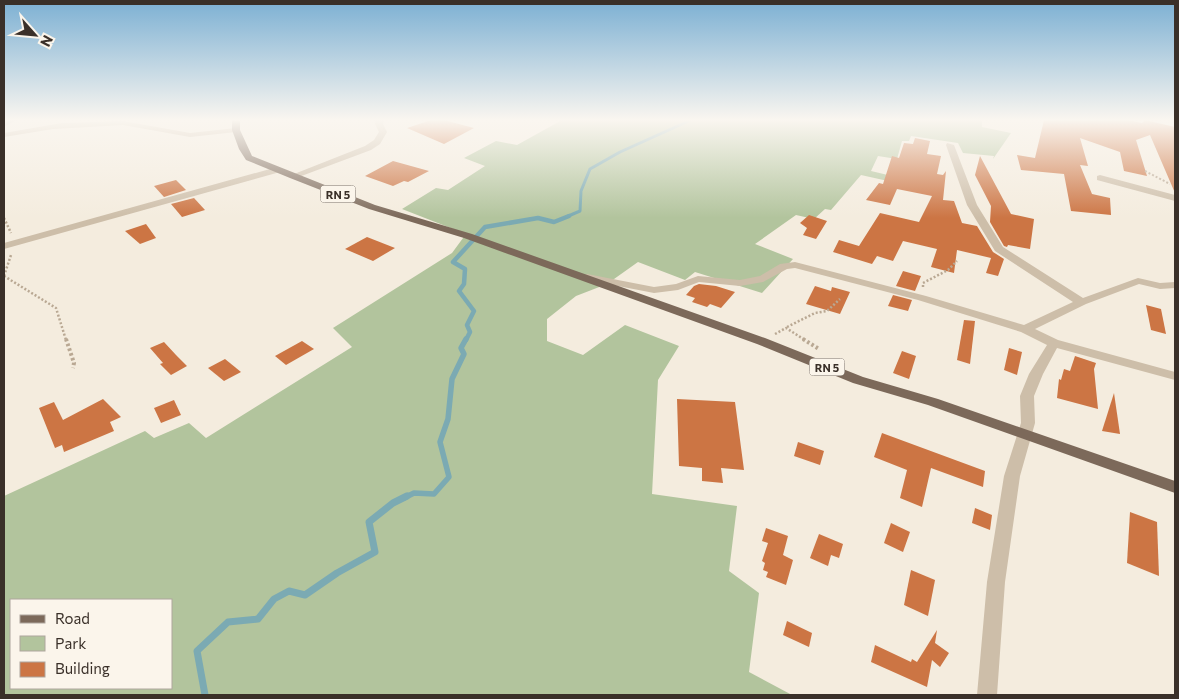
<svg xmlns="http://www.w3.org/2000/svg" width="1179" height="699" viewBox="0 0 1179 699" font-family="Commissioner,sans-serif">
<style>
.green{fill:#b2c49d;fill-rule:evenodd}
.lines{fill:none;stroke-linecap:round;stroke-linejoin:round}
.stream-far3{stroke:#7baab3;stroke-width:3}
.stream-far2{stroke:#7baab3;stroke-width:4.5}
.stream-far1{stroke:#7baab3;stroke-width:5.5}
.stream{stroke:#7baab3;stroke-width:7}
.building{fill:#cc7544}
.path-far2{stroke:#b9a893;stroke-width:2;stroke-dasharray:2 2;stroke-linecap:butt}
.path-far1{stroke:#b9a893;stroke-width:2.5;stroke-dasharray:2 2;stroke-linecap:butt}
.path{stroke:#b9a893;stroke-width:4;stroke-dasharray:2.5 2.5;stroke-linecap:butt}
.minor{fill:#cdbea9;fill-rule:evenodd}
.primary{fill:#7c695a;fill-rule:evenodd}
.labels{text-anchor:middle;dominant-baseline:central;stroke-width:4;stroke-linejoin:round;paint-order:stroke}
.shield{fill:#fbf5eb;stroke:#746b63;stroke-width:1}
.shield-label{font-size:11px;font-weight:bold;fill:#3a3029}
</style>
<rect width="100%" height="100%" fill="#f4ecde"/>
<!-- green -->
<path class="green" d="M562 120H982V127L1011 133 993 159 994 156 963 153 958 143 911 136 909 141H902L897 159 878 156 871 171 909 180 906 185 861 175 831 210 825 209 814 219 796 215 755 244 793 259 762 293 695 272 685 280 638 262 607 284 576 296 547 319V341L583 355 625 325 679 346 658 380 652 494 737 506 729 571 759 593 749 672 792 695H4V496L145 431 154 438 189 423 206 438 352 347 333 328 452 253 466 234 402 209 436 188 448 190 485 166 464 158 496 141 517 145ZM11 600H171V688H11Z"/>
<g class="lines">
<!-- stream-far3 -->
<polyline class="stream-far3" points="566,217 580,211 581,191 590,169 620,152 691,120"/>
<!-- stream-far2 -->
<polyline class="stream-far2" points="466,340 470,332 467,325 474,311 459,291 464,284 465,269 453,262 485,227 538,218 554,222 569,216"/>
<!-- stream-far1 -->
<polyline class="stream-far1" points="404,498 414,493 434,494 449,477 440,442 448,419 452,379 464,354 461,348 466,339"/>
<!-- stream -->
<polyline class="stream" points="205,695 197,651 228,622 258,619 274,599 289,591 305,595 337,573 375,552 369,522 393,503 407,496"/>
</g>
<!-- building -->
<g class="building">
<polygon points="431,120 444,120 474,128 444,144 407,128"/>
<polygon points="1044,120 1128,120 1142,123 1145,120 1175,127 1175,193 1150,135 1136,140 1147,176 1124,171 1120,152 1080,138 1088,166 1080,165 1092,194 1110,198 1111,215 1071,211 1064,174 1021,170 1017,155 1035,158"/>
<polygon points="915,138 930,141 927,154 941,156 937,174 943,175 946,171 943,200 954,201 962,223 977,226 993,252 1004,259 998,276 986,273 991,258 957,250 954,273 931,267 937,249 903,241 893,261 877,256 872,264 833,252 839,240 859,246 880,213 919,222 932,196 897,189 890,205 866,200 879,183 883,184 892,156 899,158 904,143 913,144"/>
<polygon points="980,156 1011,214 1034,219 1030,249 1008,245 1007,247 1004,246 990,222 991,206 975,175"/>
<polygon points="393,161 429,171 408,182 404,181 393,186 365,176"/>
<polygon points="176,180 186,190 164,197 154,186"/>
<polygon points="194,198 205,210 182,217 171,204"/>
<polygon points="809,215 827,221 816,239 803,235 807,228 800,223"/>
<polygon points="146,224 156,238 140,244 125,231"/>
<polygon points="367,237 395,248 373,261 345,249"/>
<polygon points="903,271 921,276 915,291 896,286"/>
<polygon points="699,284 716,286 735,292 721,308 710,304 707,307 692,302 695,298 686,295 694,286"/>
<polygon points="815,286 831,291 832,287 850,292 840,314 806,304"/>
<polygon points="893,295 912,300 908,311 888,306"/>
<polygon points="1146,305 1161,309 1166,334 1151,330"/>
<polygon points="964,320 975,321 970,364 957,360"/>
<polygon points="302,341 314,349 286,365 275,356"/>
<polygon points="164,342 176,355 187,366 171,375 160,364 163,363 150,348"/>
<polygon points="1009,348 1022,352 1017,375 1004,370"/>
<polygon points="902,351 916,356 909,379 893,373"/>
<polygon points="1075,356 1096,363 1094,369 1098,409 1057,398 1059,379 1061,380 1064,369 1070,371"/>
<polygon points="225,359 241,372 224,381 208,368"/>
<polygon points="1114,393 1120,434 1102,431"/>
<polygon points="103,399 121,417 110,422 114,431 64,452 62,445 55,448 39,408 54,402 63,420"/>
<polygon points="677,399 735,402 744,470 721,468 723,483 702,481 702,468 679,466"/>
<polygon points="174,400 181,415 161,423 154,408"/>
<polygon points="882,433 985,471 983,487 931,468 922,507 900,498 907,470 874,457"/>
<polygon points="798,442 824,451 820,465 794,456"/>
<polygon points="975,508 992,515 990,530 972,523"/>
<polygon points="1130,512 1157,522 1159,576 1127,563"/>
<polygon points="891,523 910,532 903,552 884,543"/>
<polygon points="766,528 788,536 783,555 793,560 786,585 766,577 768,572 763,570 765,563 762,561 768,543 762,541"/>
<polygon points="819,534 843,544 839,558 831,555 828,566 810,558"/>
<polygon points="911,570 935,580 928,616 904,605"/>
<polygon points="787,621 812,633 809,647 783,635"/>
<polygon points="937,630 935,643 949,653 940,667 932,660 927,687 871,662 875,645 911,662 912,659 917,662"/>
</g>
<g class="lines">
<!-- path-far2 -->
<polyline class="path-far2" points="1145,171 1170,184"/>
<!-- path-far1 -->
<g class="path-far1">
<polyline points="4,218 11,233"/>
<polyline points="4,276 56,308 66,340"/>
<polyline points="4,276 11,255"/>
<polyline points="923,287 923,283 948,270 957,261"/>
<polyline points="787,327 815,313 827,311 840,299"/>
<polyline points="775,334 786,328 805,340"/>
</g>
<!-- path -->
<g class="path">
<polyline points="66,339 74,363 73,368"/>
<polyline points="803,339 819,349"/>
</g>
<!-- minor -->
<g class="minor">
<polygon points="6,120 16,120 4,127 4,122"/>
<polygon points="376,120 384,120 383,124 387,132 380,144 371,150 296,178 289,176 365,146 374,140 379,132 375,124"/>
<polygon points="123,121 190,133 236,128 240,130 236,132 190,137 123,125 53,129 4,137 4,133 62,123"/>
<polygon points="947,143 954,145 977,205 1003,247 1083,298 1138,278 1160,283 1175,282 1175,288 1160,289 1139,284 1086,304 1035,329 1058,340 1175,372 1175,380 1057,348 1043,374 1034,396 1035,423 1020,476 1005,582 997,695 977,695 987,582 1004,476 1021,423 1020,396 1029,374 1047,345 1021,332 918,300 795,268 787,269 763,282 740,286 699,282 678,290 654,293 587,280 582,277 587,274 654,287 676,284 698,276 740,280 760,276 780,264 795,262 926,296 1024,325 1073,302 995,251 967,205 946,145"/>
<polygon points="277,167 281,170 280,172 4,249 4,243"/>
<polygon points="1100,175 1175,195 1175,201 1097,180 1097,176"/>
</g>
<!-- primary -->
<polygon class="primary" points="232,120 240,120 240,130 252,156 375,205 472,234 765,338 863,377 938,399 1175,481 1175,493 928,405 853,383 757,344 464,238 369,209 290,178 246,160 239,149 232,130"/>
</g>
<!-- sky -->
<linearGradient id="sky" x2="0" y2="1"><stop stop-color="#7cb0d3"/><stop offset="0.55" stop-color="#faf6f0"/><stop offset="1" stop-color="#faf6f0" stop-opacity="0"/></linearGradient>
<rect width="1179" height="218" fill="url(#sky)"/>
<g class="labels">
<!-- shield labels -->
<g class="shield">
<rect x="320.5" y="185.5" width="35" height="17" rx="4"/>
<rect x="809.5" y="358.5" width="35" height="17" rx="4"/>
</g>
<g class="shield-label">
<text x="338" y="194">RN 5</text>
<text x="827" y="367">RN 5</text>
</g>
</g>
<!-- border -->
<rect width="1179" height="699" fill="none" stroke="#3a3029" stroke-width="10"/>
<!-- legend -->
<rect x="10" y="599" width="162" height="90" fill="#fbf5eb" stroke="#aea69d"/>
<rect x="20" y="615" width="25" height="8" fill="#7c695a" stroke="#aea69d"/>
<text x="55" y="624" font-size="15" fill="#3a3029">Road</text>
<rect x="20" y="636" width="25" height="15" fill="#b2c49d" stroke="#aea69d"/>
<text x="55" y="649" font-size="15" fill="#3a3029">Park</text>
<rect x="20" y="662" width="25" height="15" fill="#cc7544" stroke="#aea69d"/>
<text x="55" y="674" font-size="15" fill="#3a3029">Building</text>
<!-- north arrow -->
<g transform="translate(35 35) rotate(117)" stroke="#fbf5eb" stroke-width="4" paint-order="stroke">
<path d="M0-4L9 19L0 12L-9 19Z" fill="#3a3029"/>
<text y="-8" font-size="14" font-weight="bold" text-anchor="middle" fill="#3a3029">N</text>
</g>
</svg>
